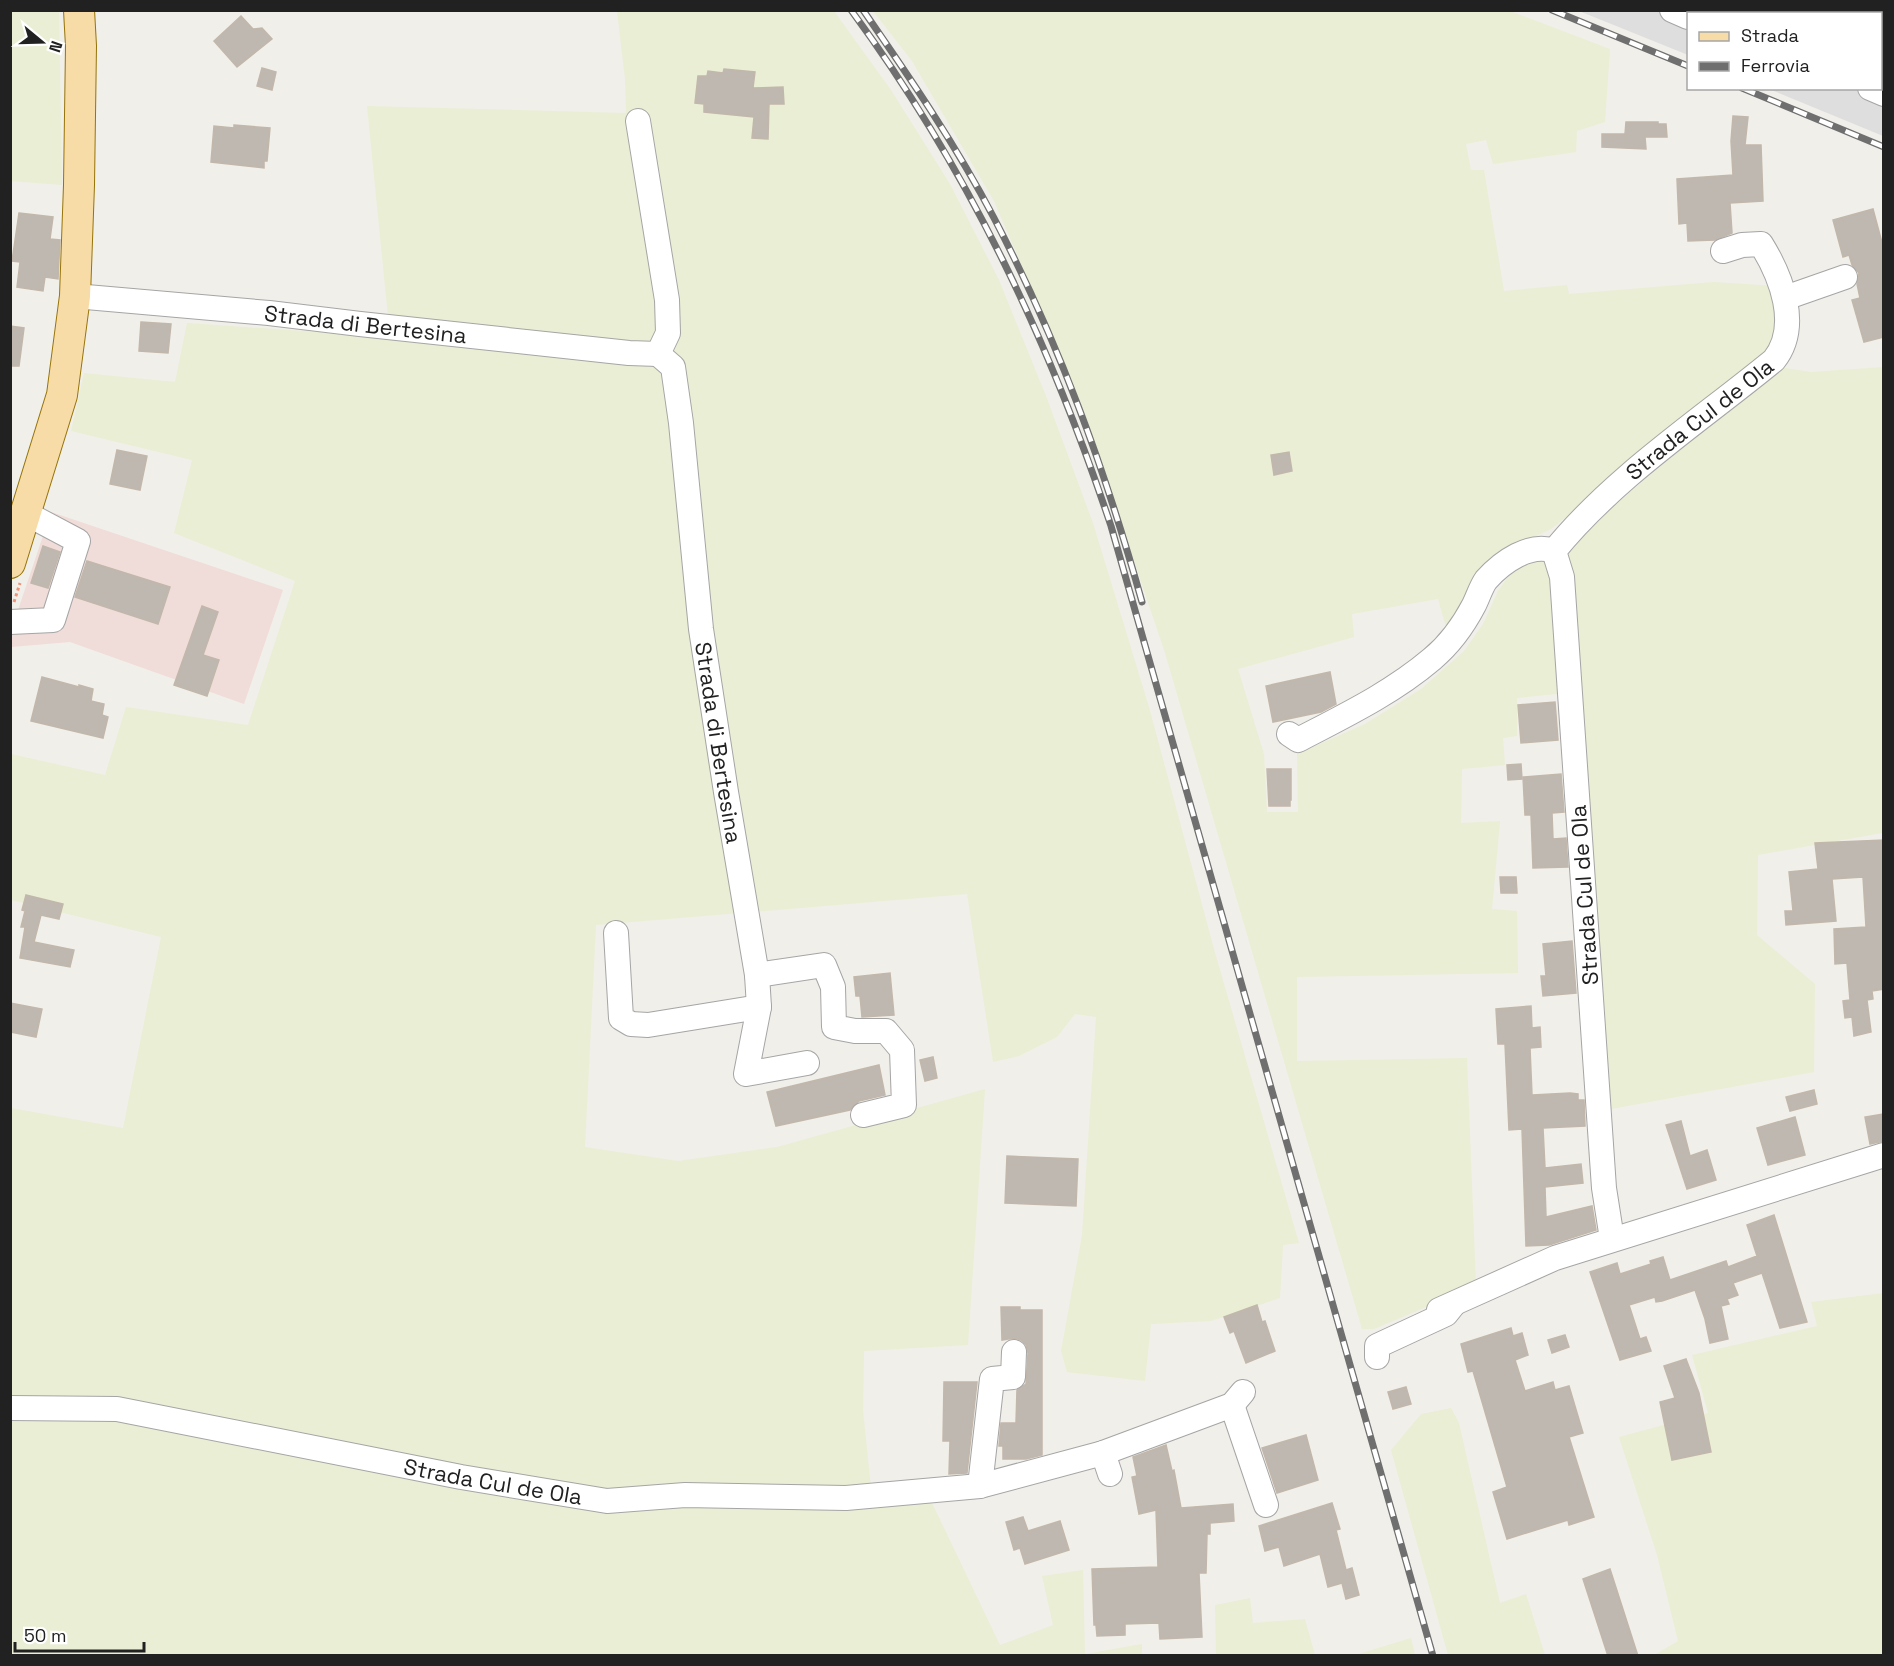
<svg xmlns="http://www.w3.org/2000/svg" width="1894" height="1666" viewBox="0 0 1894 1666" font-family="'Space Grotesk',sans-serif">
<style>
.residential{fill:#dfdede}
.commercial{fill:#f0dcd9}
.farmland{fill:#eaeed5}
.building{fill:#beb8b1;stroke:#c2b7ab;stroke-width:1.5}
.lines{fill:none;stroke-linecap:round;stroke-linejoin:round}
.minor-casing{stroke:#a5a5a5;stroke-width:26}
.major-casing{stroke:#967409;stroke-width:32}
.path{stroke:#f39078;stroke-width:3;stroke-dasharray:3 3;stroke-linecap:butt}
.minor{stroke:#fff;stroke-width:24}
.major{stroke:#f7dca7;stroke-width:30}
.rail-casing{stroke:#6f6f6f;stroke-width:7}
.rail{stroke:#fff;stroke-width:4.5;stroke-dasharray:14;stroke-linecap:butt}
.labels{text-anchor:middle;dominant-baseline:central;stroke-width:4.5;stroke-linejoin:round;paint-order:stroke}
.street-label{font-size:22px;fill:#212121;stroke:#fff}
</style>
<rect width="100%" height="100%" fill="#f1efe9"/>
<!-- residential -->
<polygon class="residential" points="1579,11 1883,11 1883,136 1769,89 1880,88 1880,14 1688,14 1688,55"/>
<!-- commercial -->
<polygon class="commercial" points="51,512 283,590 244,704 70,642 11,647 11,631"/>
<!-- farmland -->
<g class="farmland">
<polygon points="10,11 59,11 62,185 11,181"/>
<polygon points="617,11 834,11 891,90 950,184 999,280 1046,396 1093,523 1149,707 1214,949 1299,1243 1283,1245 1280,1298 1211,1321 1151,1324 1145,1381 1067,1372 1061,1351 1082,1235 1096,1017 1075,1014 1057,1037 1019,1056 993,1062 967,894 596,925 585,1147 678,1161 777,1147 985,1089 968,1345 864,1351 863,1410 871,1488 920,1485 933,1505 1000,1645 1053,1625 1042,1576 1083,1570 1085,1654 1142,1644 1142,1655 11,1655 11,1108 123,1128 161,937 11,900 11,754 105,775 126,707 248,725 295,581 174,533 192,460 71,431 84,373 175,382 187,323 390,337 367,106 626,113 625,79"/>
<polygon points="873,11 1510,11 1610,49 1605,122 1577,131 1576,152 1493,164 1486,140 1466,144 1471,170 1484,170 1504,291 1567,285 1569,294 1714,282 1776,286 1776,344 1764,362 1551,529 1494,556 1483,566 1451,625 1446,627 1438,599 1352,614 1354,637 1238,669 1264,754 1267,812 1298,812 1297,754 1365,724 1421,689 1464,651 1483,624 1498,591 1508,577 1528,562 1545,559 1551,561 1566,693 1517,698 1517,736 1503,738 1505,765 1462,769 1461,823 1500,821 1492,909 1517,911 1518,973 1297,977 1297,1061 1467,1058 1476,1286 1374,1329 1362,1329 1165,653 1082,406 994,201 912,61"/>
<polygon points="1779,367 1811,372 1883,367 1884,771 1882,833 1758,855 1757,935 1815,984 1814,1072 1605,1110 1567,545"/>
<polygon points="1883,1293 1883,1655 1654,1655 1678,1641 1657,1555 1619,1437 1708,1413 1692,1355 1817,1326 1811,1302"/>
<polygon points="1451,1408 1459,1423 1500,1603 1526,1594 1545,1655 1448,1655 1391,1450 1421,1414"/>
<polygon points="1250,1598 1253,1623 1305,1619 1315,1655 1216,1655 1215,1605"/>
<polygon points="1411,1638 1415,1655 1355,1655"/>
</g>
<!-- building -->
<g class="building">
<polygon points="241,16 253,29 262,28 272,39 237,67 214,41"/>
<polygon points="262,68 276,72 272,90 257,86"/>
<polygon points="724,69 755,72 753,88 783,87 784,104 769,104 768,139 752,138 754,117 704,112 704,104 695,103 698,76 707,76 708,71 723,73"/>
<polygon points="1733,116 1748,117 1745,145 1761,145 1763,201 1730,203 1732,233 1715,240 1688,241 1687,223 1679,224 1677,179 1733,175 1731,141"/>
<polygon points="1626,122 1658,122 1658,124 1666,124 1667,137 1645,137 1646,149 1602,147 1602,134 1625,134"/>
<polygon points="234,125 270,128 267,161 264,161 264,168 211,162 214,126 234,128"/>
<polygon points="1873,209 1884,250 1884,337 1864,342 1852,300 1860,298 1857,284 1859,273 1852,265 1849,255 1843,257 1833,220"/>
<polygon points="19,213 53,217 50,239 60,240 58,279 45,277 43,291 17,287 20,262 12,261"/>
<polygon points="141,322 171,324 168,353 139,351"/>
<polygon points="10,326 24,328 19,366 10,366"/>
<polygon points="117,450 147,456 140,490 110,484"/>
<polygon points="1289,452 1292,471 1274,475 1271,455"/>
<polygon points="43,546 60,552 48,588 31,583"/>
<polygon points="87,561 170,587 158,624 75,597"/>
<polygon points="202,606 218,612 203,655 219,660 207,696 174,685"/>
<polygon points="1330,672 1336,704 1321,712 1273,722 1266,686"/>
<polygon points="42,677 79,687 79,685 93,689 91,701 104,704 102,715 108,717 103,738 31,721"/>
<polygon points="1555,702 1558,740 1521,743 1518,705"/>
<polygon points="1521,764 1522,779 1508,780 1507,765"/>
<polygon points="1267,769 1291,769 1291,800 1290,800 1290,806 1269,806"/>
<polygon points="1561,774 1564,812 1552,813 1553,839 1566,838 1568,867 1533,868 1531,815 1525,815 1523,777"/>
<polygon points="1884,840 1884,989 1872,991 1873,999 1867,1000 1871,1032 1854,1036 1852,1017 1845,1018 1843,1001 1850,1000 1847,963 1835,964 1834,929 1866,927 1863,877 1832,879 1836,921 1786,925 1785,911 1793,911 1789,872 1818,869 1815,843"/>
<polygon points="1500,877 1516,877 1517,893 1501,893"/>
<polygon points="26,895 63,904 59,919 41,915 34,942 74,950 70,967 20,958 25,927 21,927 25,911 22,910"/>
<polygon points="1572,941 1576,993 1543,996 1541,976 1546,976 1543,944"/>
<polygon points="890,973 894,1015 862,1017 860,996 856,996 854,977"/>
<polygon points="10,1003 42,1009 36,1037 10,1032"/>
<polygon points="1531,1006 1532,1028 1540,1027 1541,1047 1530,1048 1532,1095 1570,1093 1578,1094 1578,1100 1584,1100 1585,1126 1543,1128 1545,1168 1581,1164 1583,1183 1545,1187 1546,1217 1592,1206 1596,1230 1549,1245 1526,1246 1522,1129 1509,1130 1505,1044 1498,1044 1496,1009"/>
<polygon points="933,1057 937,1078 925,1081 920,1060"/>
<polygon points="879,1065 885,1095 859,1101 850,1110 776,1126 767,1092"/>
<polygon points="1814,1090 1817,1104 1790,1111 1786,1097"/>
<polygon points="1884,1114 1884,1141 1870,1144 1865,1117"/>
<polygon points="1795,1117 1805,1155 1768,1165 1757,1128"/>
<polygon points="1681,1121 1690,1156 1707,1150 1716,1180 1687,1189 1666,1125"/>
<polygon points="1007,1156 1078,1159 1076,1206 1005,1203"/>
<polygon points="1774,1215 1807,1322 1780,1328 1762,1273 1733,1283 1738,1295 1727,1299 1729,1304 1721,1306 1728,1339 1710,1343 1705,1319 1695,1290 1662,1301 1656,1302 1655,1297 1629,1305 1640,1339 1646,1337 1651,1351 1620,1360 1590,1272 1617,1263 1620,1274 1651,1264 1650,1261 1663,1257 1670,1280 1726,1261 1728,1267 1757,1256 1747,1225"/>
<polygon points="1257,1305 1262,1322 1265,1321 1275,1351 1246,1363 1234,1331 1230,1333 1224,1317"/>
<polygon points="1001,1307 1020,1307 1020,1310 1042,1310 1042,1455 1026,1459 1003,1459 1003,1446 999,1446 1001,1423 1016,1423 1017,1390 1026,1384 1028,1353 1026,1345 1021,1340 1014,1338 1002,1340"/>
<polygon points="1511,1328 1513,1336 1522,1333 1528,1355 1515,1360 1525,1391 1553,1382 1555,1390 1569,1386 1583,1433 1569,1437 1594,1517 1569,1525 1568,1520 1507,1539 1493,1492 1507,1487 1473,1371 1468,1372 1461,1344"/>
<polygon points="1565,1335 1569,1347 1552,1353 1548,1340"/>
<polygon points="1686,1359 1699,1393 1711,1452 1672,1460 1660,1402 1675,1398 1664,1366"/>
<polygon points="944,1382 977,1382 967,1473 949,1474 950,1441 943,1441"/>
<polygon points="1406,1387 1411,1404 1393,1409 1388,1392"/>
<polygon points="1306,1435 1318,1480 1277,1493 1262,1448"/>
<polygon points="1166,1445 1172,1471 1174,1470 1181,1508 1233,1504 1234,1521 1210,1523 1210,1534 1207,1534 1206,1573 1199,1573 1202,1637 1160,1639 1159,1623 1125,1624 1125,1635 1097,1636 1096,1625 1094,1625 1092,1569 1158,1567 1156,1510 1139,1514 1132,1477 1137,1476 1133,1457"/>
<polygon points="1332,1503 1340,1529 1336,1530 1346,1570 1352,1568 1359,1595 1346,1599 1342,1583 1328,1587 1320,1554 1284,1566 1279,1547 1265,1551 1259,1526"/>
<polygon points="1023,1517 1028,1531 1060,1521 1069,1550 1025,1564 1020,1548 1014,1550 1006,1522"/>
<polygon points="1610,1569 1638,1656 1608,1656 1583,1579"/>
</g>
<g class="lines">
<!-- minor casing -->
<g class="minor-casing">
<g id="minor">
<polyline points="1672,10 1688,17"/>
<polyline points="1877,14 1879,10"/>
<polyline points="1870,88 1884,94"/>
<path id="s1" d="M638 121 667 300 668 333 658 354 673 367 681 423 701 629 726 792 757 975 759 1007 746 1074 807 1063"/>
<path id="s2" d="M75 296 269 313 360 324 629 353 658 354"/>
<polyline points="1785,298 1845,277"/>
<polyline points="10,622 53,620 78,541 27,514"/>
<path d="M1289 734 1298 740C1344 716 1392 693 1432 659 1450 644 1463 626 1474 605 1478 597 1481 587 1486 580 1502 562 1530 542 1554 551"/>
<polyline points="616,933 621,1018 631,1024 648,1025 759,1007"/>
<polyline points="757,975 824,965 833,987 834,1027 855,1031 886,1031 902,1050 904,1105 863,1115"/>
<path id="s3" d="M1612 1239 1604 1188 1562 577 1554 551C1614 477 1701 420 1774 360 1801 326 1781 276 1761 244L1742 245 1723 251"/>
<polyline points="1439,1310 1555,1258 1884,1155"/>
<polyline points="1377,1357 1377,1346 1446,1314 1454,1304"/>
<polyline points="1232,1405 1266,1505"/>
<path id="s4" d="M10 1408 117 1409 461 1477 607 1501 685 1495 846 1498 980 1486 1103 1453 1232 1405 1243 1392"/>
<polyline points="1103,1453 1110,1474"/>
<polyline points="980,1486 992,1379 1013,1377 1014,1352"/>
</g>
</g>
<!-- major casing -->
<g class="major-casing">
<polyline id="major" points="10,563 62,395 75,296 79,185 81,46 79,10"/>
</g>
<!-- path -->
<polyline class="path" points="14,602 20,583"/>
<!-- minor -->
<use href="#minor" class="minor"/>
<!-- major -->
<use href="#major" class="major"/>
<!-- rail casing -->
<g class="rail-casing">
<g id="rail">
<path d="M851 10C968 169 1049 340 1111 526L1433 1656"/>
<path d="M863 10C910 78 956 145 994 218 1059 343 1104 466 1142 602"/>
<polyline points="1552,10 1688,66"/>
<polyline points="1742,88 1884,147"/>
</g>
</g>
<!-- rail -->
<use href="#rail" class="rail"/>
</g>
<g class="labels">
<!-- street labels -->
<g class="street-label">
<text stroke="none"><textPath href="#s2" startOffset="292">Strada di Bertesina</textPath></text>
<text stroke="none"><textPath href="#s3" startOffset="888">Strada Cul de Ola</textPath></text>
<text stroke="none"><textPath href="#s1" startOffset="636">Strada di Bertesina</textPath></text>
<text transform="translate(1584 895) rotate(-94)">Strada Cul de Ola</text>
<text stroke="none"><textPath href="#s4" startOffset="490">Strada Cul de Ola</textPath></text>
</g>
</g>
<!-- border -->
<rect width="1894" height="1666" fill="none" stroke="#212121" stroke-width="24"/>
<!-- legend -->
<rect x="1687" y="12" width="195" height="78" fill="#ffffff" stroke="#a6a6a6" stroke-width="1.5"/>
<rect x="1699" y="32" width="30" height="9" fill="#f7dca7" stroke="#a6a6a6" stroke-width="1.5"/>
<text x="1741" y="42" font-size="18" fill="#212121">Strada</text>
<rect x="1699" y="62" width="30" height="9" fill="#6f6f6f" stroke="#a6a6a6" stroke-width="1.5"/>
<text x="1741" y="72" font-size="18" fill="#212121">Ferrovia</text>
<!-- north arrow -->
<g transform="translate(42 42) rotate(109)" stroke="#ffffff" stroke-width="4.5" paint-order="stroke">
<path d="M0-4.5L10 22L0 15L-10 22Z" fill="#212121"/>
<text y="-9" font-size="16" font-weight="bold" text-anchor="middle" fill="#212121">N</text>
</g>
<!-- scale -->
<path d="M15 1642v9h129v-9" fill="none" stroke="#212121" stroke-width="3"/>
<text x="24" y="1642" font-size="18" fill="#212121" stroke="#ffffff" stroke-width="4.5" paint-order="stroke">50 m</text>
</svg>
